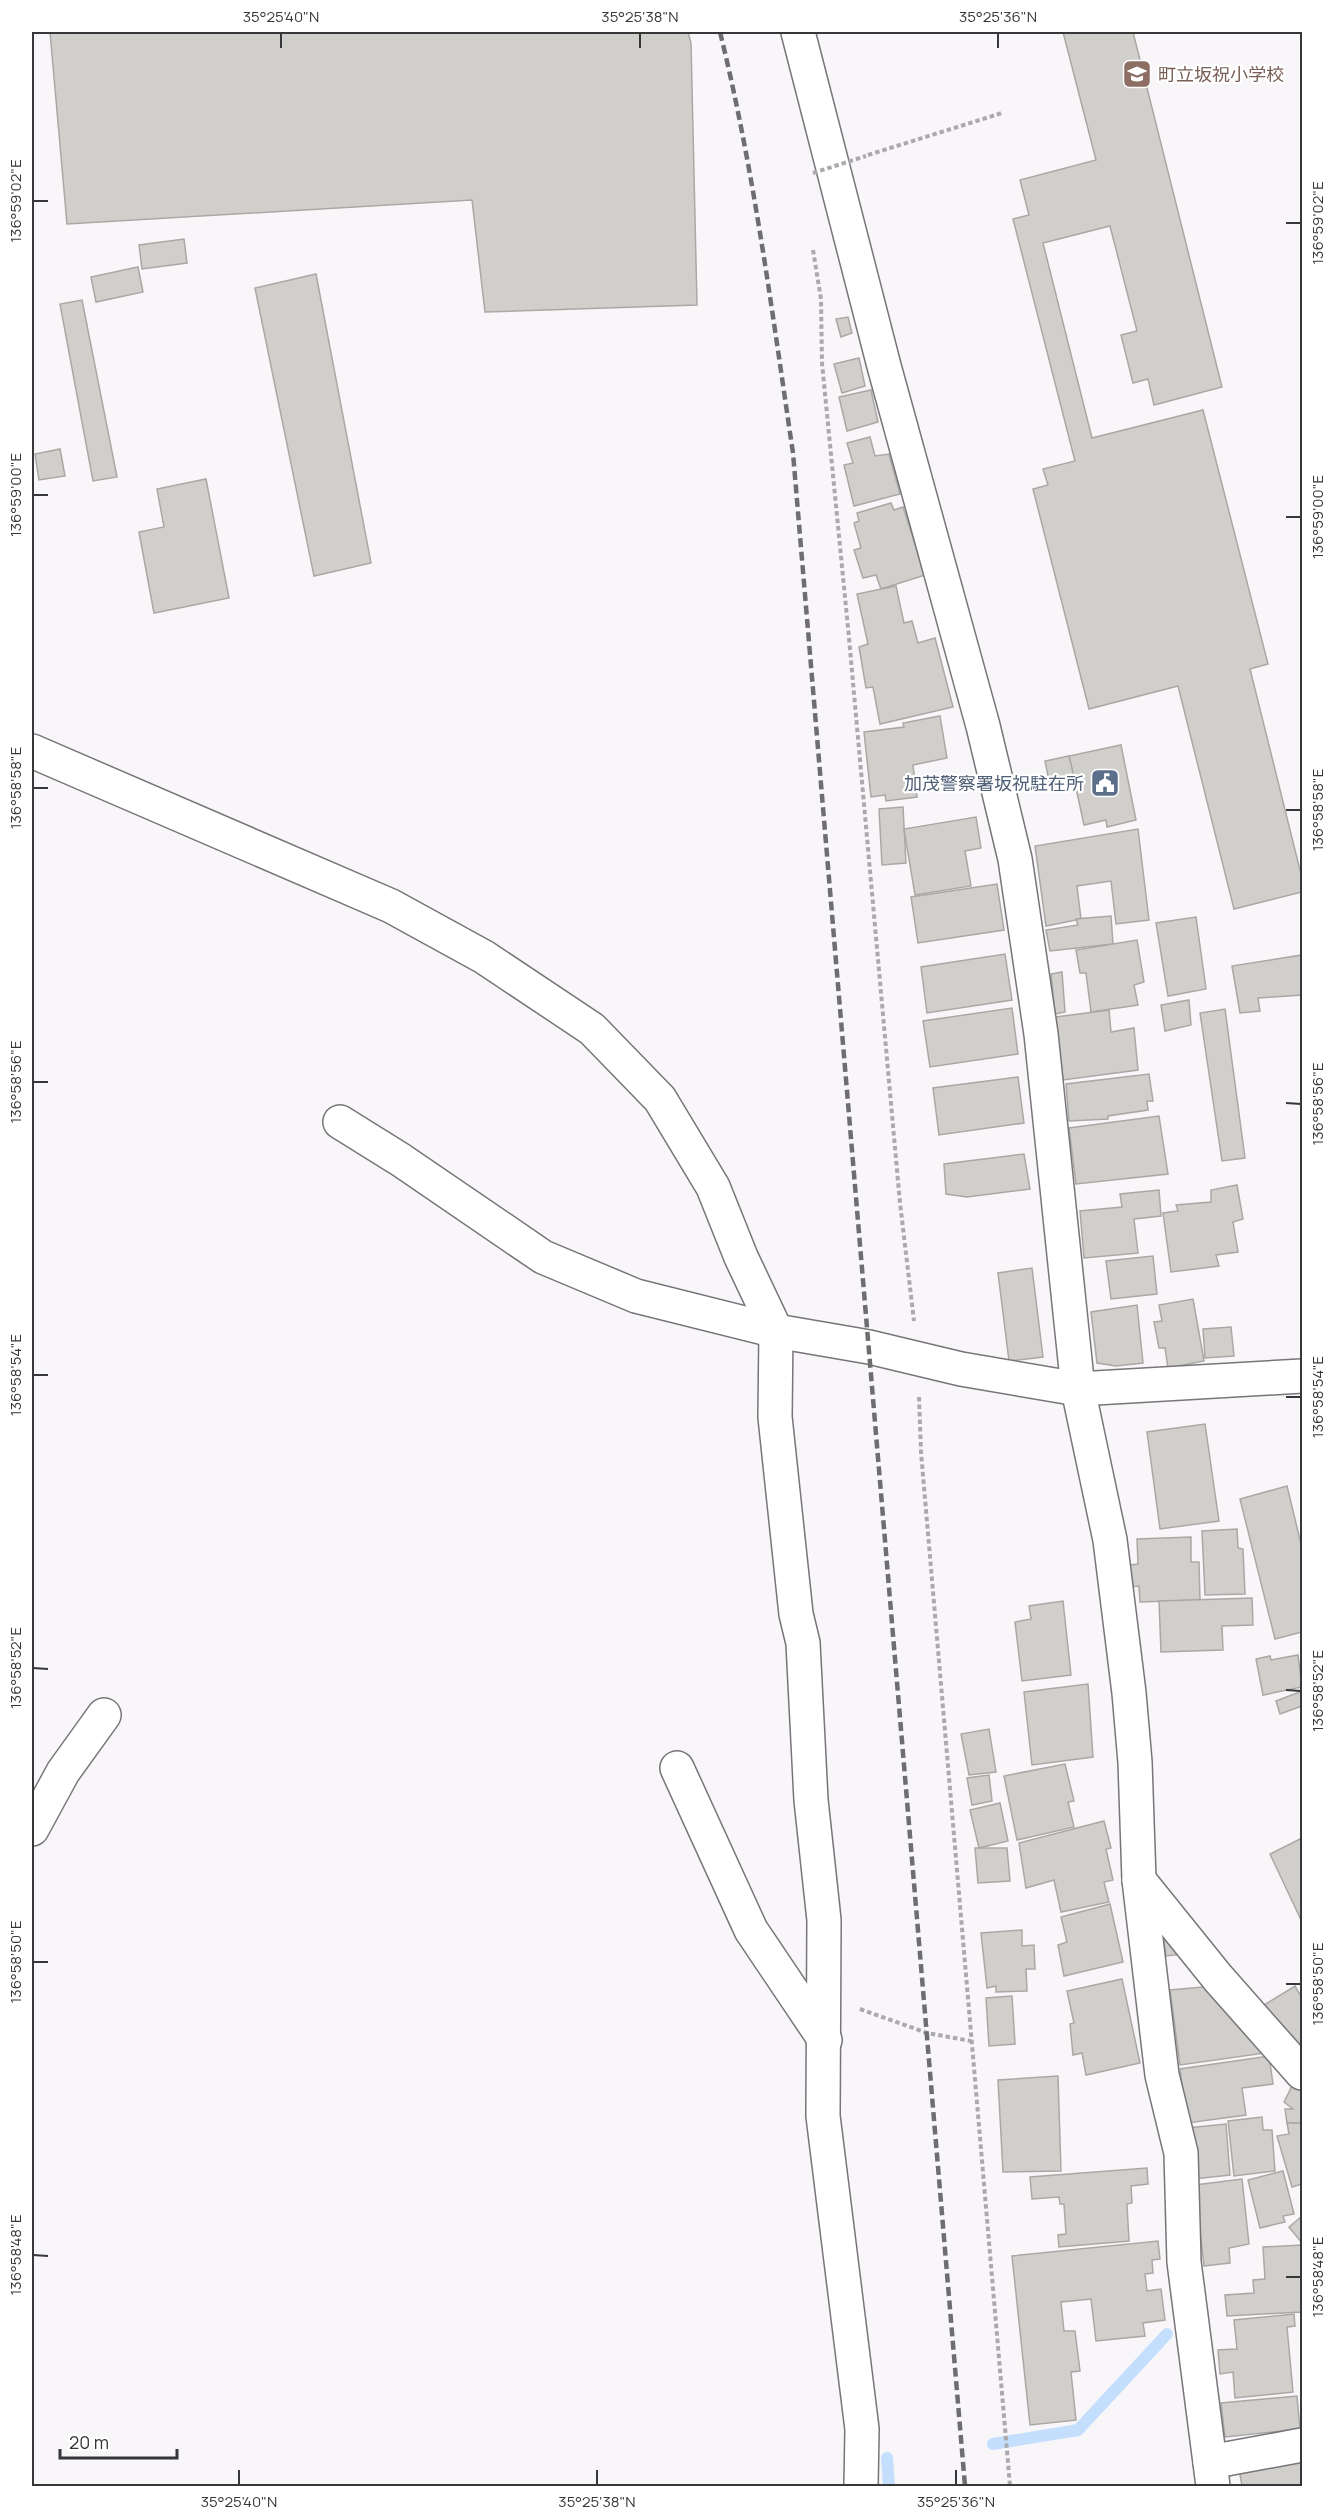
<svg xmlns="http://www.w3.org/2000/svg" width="1334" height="2518" viewBox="0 0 1334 2518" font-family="Manrope,'Noto Sans JP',sans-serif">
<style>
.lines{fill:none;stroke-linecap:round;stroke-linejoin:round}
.stream{stroke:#c4dffe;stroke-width:12}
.building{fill:#d1cfcc;stroke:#aaa8a5;stroke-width:1.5}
.minor-casing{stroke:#777578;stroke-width:36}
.path{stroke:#aba9ac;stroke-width:4;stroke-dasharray:4.5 3;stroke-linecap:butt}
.minor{stroke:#fff;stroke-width:33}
.rail{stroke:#6e6d6f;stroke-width:4.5;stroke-dasharray:9 4.5;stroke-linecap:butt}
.path-bridge{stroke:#aba9ac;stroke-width:4;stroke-dasharray:4.5 3;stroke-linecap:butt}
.ticks{fill:none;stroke:#373638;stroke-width:2}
.labels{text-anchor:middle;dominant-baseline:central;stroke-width:4.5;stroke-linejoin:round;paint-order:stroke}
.education-label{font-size:18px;fill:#785e54;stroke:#fff;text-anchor:start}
.service-label{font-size:18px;fill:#4e5e75;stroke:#fff;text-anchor:end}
.neatline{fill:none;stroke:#373638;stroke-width:2}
.ticks-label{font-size:15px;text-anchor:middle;fill:#373638}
</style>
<rect width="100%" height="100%" fill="#f8f6f9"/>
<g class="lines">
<!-- stream -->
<g class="stream">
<polyline points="993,2444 1078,2430 1167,2334"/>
<polyline points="887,2458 889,2486"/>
</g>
</g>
<!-- building -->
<g class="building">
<polygon points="50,32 688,32 691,43 697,305 485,312 472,200 67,224"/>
<polygon points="1063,32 1133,32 1222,387 1154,405 1148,379 1133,383 1121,335 1137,331 1110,226 1043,243 1092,438 1203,410 1268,664 1250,669 1302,878 1302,892 1234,909 1178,686 1089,709 1033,489 1048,485 1043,469 1075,461 1013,219 1029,215 1020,180 1096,160"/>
<polygon points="184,239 187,263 142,269 139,245"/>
<polygon points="138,267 143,292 96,302 91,277"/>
<polygon points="316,274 371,563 314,576 255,288"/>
<polygon points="82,300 117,477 93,481 60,304"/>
<polygon points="848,317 852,333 841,337 836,319"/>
<polygon points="859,358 865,386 842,393 834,364"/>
<polygon points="871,390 878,422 847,431 839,397"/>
<polygon points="870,437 875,456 889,454 900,494 854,506 844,465 853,463 847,443"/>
<polygon points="60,449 65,476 39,480 35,454"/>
<polygon points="206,479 229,598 154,613 139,532 164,527 157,489"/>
<polygon points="891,503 894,510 903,507 925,575 881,589 876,575 863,578 854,550 861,548 854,523 859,521 857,513"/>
<polygon points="896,586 904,623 912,621 918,643 935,638 953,707 880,724 873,687 866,688 859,647 868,644 857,594"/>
<polygon points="940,716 947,758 913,765 917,797 886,801 885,795 871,797 864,732 904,727 903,723"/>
<polygon points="1121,745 1136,820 1107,827 1106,820 1084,825 1069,756"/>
<polygon points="1069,756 1075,781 1050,786 1045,761"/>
<polygon points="903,807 906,863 882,865 879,809"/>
<polygon points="976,817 981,848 965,851 971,886 915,895 904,829"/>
<polygon points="1138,829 1149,920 1116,924 1111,881 1077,886 1081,919 1046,926 1035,846"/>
<polygon points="997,884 1004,930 918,943 911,897"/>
<polygon points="1111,916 1113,944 1050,951 1046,930 1078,925 1076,919"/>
<polygon points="1196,917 1206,989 1168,996 1156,923"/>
<polygon points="1137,940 1144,982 1134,985 1138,1005 1091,1012 1086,973 1080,973 1076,950"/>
<polygon points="1005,954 1012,1000 927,1013 921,967"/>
<polygon points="1302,955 1302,995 1258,998 1260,1011 1240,1013 1232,966"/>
<polygon points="1062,972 1065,1012 1055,1014 1051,974"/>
<polygon points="1189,1000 1191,1025 1165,1031 1161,1005"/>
<polygon points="1012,1008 1018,1054 930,1067 923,1021"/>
<polygon points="1225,1009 1245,1158 1222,1161 1200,1013"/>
<polygon points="1109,1010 1111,1032 1134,1028 1138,1070 1063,1080 1056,1017"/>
<polygon points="1149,1074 1153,1101 1147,1101 1148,1110 1108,1116 1108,1119 1069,1121 1066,1084"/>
<polygon points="1018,1077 1024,1123 939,1135 933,1088"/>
<polygon points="1159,1116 1168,1174 1076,1184 1069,1128"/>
<polygon points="1024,1154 1030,1189 967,1197 946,1194 944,1164"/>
<polygon points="1237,1185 1243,1219 1233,1222 1238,1252 1216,1255 1219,1266 1171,1272 1163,1213 1178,1211 1176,1205 1211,1202 1211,1190"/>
<polygon points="1159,1190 1161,1216 1134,1219 1138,1253 1084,1258 1080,1211 1122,1207 1120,1194"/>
<polygon points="1153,1256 1157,1294 1111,1299 1106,1261"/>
<polygon points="1032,1268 1043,1357 1009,1361 998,1273"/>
<polygon points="1193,1299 1204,1361 1168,1368 1165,1348 1159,1348 1154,1322 1162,1321 1159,1305"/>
<polygon points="1137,1305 1143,1363 1116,1366 1097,1363 1091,1312"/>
<polygon points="1231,1327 1234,1356 1205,1358 1203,1329"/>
<polygon points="1205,1424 1219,1521 1160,1529 1147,1432"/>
<polygon points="1287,1486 1302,1548 1302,1632 1275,1639 1240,1499"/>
<polygon points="1237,1529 1238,1548 1243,1549 1245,1594 1205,1595 1202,1531"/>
<polygon points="1191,1537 1191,1562 1199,1562 1200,1600 1140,1602 1139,1586 1131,1587 1130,1565 1138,1564 1137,1539"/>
<polygon points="1252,1598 1253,1625 1222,1626 1223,1650 1161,1652 1159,1601"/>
<polygon points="1063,1601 1071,1675 1022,1681 1015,1622 1031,1619 1029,1606"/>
<polygon points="1298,1655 1302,1687 1263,1695 1256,1659 1270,1656 1271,1660"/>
<polygon points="1088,1684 1093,1757 1032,1765 1024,1692"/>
<polygon points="1302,1691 1302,1706 1280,1714 1276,1701"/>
<polygon points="989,1729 996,1772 969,1775 961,1734"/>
<polygon points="1065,1764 1074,1801 1068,1802 1074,1827 1017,1840 1004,1776"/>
<polygon points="989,1775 992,1801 972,1805 967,1778"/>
<polygon points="1000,1803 1008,1841 979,1848 970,1810"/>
<polygon points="1104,1821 1111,1848 1106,1849 1113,1880 1104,1882 1109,1902 1061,1912 1054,1880 1026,1888 1019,1843"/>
<polygon points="1302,1838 1302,1922 1270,1854"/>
<polygon points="975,1848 1007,1848 1010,1881 978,1883"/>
<polygon points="1110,1904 1123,1962 1064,1976 1058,1945 1067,1942 1061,1917"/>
<polygon points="1162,1927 1192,1953 1166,1956"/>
<polygon points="1022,1930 1022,1946 1034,1945 1035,1969 1026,1969 1027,1991 996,1992 996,1986 987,1988 981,1933"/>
<polygon points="1122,1979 1140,2063 1086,2075 1082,2053 1073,2055 1070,2024 1074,2023 1067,1991"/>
<polygon points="1214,1986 1265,2053 1180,2065 1170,1990"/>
<polygon points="1295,1986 1302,1998 1302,2049 1261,2007"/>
<polygon points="1012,1996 1015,2044 989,2046 986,1998"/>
<polygon points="1269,2056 1273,2084 1242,2088 1246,2115 1187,2123 1180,2069"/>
<polygon points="1058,2076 1061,2171 1003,2172 998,2080"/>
<polygon points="1293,2084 1302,2092 1302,2123 1287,2123 1285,2109 1293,2109 1284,2102"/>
<polygon points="1262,2117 1263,2130 1272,2130 1275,2171 1234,2176 1228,2121"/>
<polygon points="1287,2123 1302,2123 1302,2184 1292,2187 1277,2136 1289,2134"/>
<polygon points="1226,2124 1230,2175 1194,2179 1187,2128"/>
<polygon points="1147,2168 1148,2184 1131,2186 1132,2203 1127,2204 1129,2241 1059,2247 1058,2235 1066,2234 1064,2204 1060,2204 1059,2197 1032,2199 1030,2177"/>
<polygon points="1283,2171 1294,2214 1283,2216 1285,2222 1260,2228 1248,2180"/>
<polygon points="1242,2179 1249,2244 1229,2248 1230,2263 1204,2266 1195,2185"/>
<polygon points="1302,2216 1302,2243 1289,2227"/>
<polygon points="1158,2241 1160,2259 1152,2260 1153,2273 1145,2274 1147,2291 1161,2289 1165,2320 1143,2323 1145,2336 1096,2341 1091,2299 1061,2302 1064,2331 1075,2331 1080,2371 1071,2372 1076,2420 1030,2425 1012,2256"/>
<polygon points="1302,2245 1302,2312 1227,2316 1225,2295 1254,2293 1253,2280 1265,2279 1263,2247"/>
<polygon points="1294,2314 1295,2326 1287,2327 1293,2392 1235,2398 1233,2372 1220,2374 1218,2350 1237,2349 1234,2320"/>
<polygon points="1297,2396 1300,2429 1225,2437 1221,2403"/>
<polygon points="1302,2461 1302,2486 1242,2486 1239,2469"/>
</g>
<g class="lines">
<!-- minor casing -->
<g class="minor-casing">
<g id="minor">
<polyline points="798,32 884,366 983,726 1015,859 1041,1034 1078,1389 1110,1540 1129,1693 1135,1762 1139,1880 1162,2075 1181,2153 1184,2262 1213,2486"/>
<polyline points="32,751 391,906 484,957 592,1029 660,1099 713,1187 741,1257 776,1331 775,1417 796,1614 803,1643 811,1800 824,1920 823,2116 862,2429 861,2486"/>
<polyline points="340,1122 401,1160 543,1257 636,1296 776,1331 869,1347 961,1369 1078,1389 1302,1376"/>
<polyline points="677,1768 751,1930 825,2040"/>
<polyline points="32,1829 63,1772 104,1715"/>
<polyline points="1139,1880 1218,1978 1302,2073"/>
<polyline points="1210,2462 1302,2445"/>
</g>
</g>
<!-- path -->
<g class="path">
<polyline points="868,155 1002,113"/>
<polyline points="813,250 821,299 822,363 849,638 900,1203 914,1321"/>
<polyline points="919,1397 921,1452 1010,2486"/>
<polyline points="860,2009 927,2033 971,2041"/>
</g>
<!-- minor -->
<use href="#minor" class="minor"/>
<!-- rail -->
<path class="rail" d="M720 32C754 170 772 312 793 453L965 2486"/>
<!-- path-bridge -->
<polyline class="path-bridge" points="813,173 866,156"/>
</g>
<!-- ticks -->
<path class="ticks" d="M281 48V33M640 48V33M998 48V33M33 201H48M1286 223H1301M33 495H48M1286 517H1301M33 788H48M1286 810H1301M33 1082H48M1286 1103 1301 1104M33 1375H48M1286 1397H1301M33 1668 48 1669M1286 1690 1301 1691M33 1962H48M1286 1984H1301M33 2255 48 2256M1286 2277H1301M239 2485V2470M597 2485V2470M956 2485V2470"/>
<!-- icons -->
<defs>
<g id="school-square" transform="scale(1.5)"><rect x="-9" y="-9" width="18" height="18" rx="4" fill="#8d6e63" stroke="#fff"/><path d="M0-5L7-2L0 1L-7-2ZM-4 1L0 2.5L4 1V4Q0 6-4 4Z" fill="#fff"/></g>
<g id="civic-square" transform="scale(1.5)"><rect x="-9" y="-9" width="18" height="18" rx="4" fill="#5c6f8a" stroke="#fff"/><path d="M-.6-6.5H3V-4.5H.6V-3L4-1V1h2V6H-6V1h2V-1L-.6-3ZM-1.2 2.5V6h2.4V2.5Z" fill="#fff"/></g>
</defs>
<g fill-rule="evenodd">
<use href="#school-square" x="1137" y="74"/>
<use href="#civic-square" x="1105" y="783"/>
</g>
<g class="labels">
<!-- education labels -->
<g class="education-label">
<text x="1158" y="74">町立坂祝小学校</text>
</g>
<!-- service labels -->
<g class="service-label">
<text x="1084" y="783">加茂警察署坂祝駐在所</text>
</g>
</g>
<!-- border -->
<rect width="1334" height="2518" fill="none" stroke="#ffffff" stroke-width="66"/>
<!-- scale -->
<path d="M60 2449v9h117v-9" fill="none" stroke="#373638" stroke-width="3"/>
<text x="69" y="2449" font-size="18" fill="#373638" stroke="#ffffff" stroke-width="4.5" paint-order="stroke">20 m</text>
<rect x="33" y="33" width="1268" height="2452" class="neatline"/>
<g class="ticks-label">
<text x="281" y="22">35°25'40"N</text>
<text x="640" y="22">35°25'38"N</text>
<text x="998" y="22">35°25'36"N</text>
<text transform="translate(16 201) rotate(-90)" y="5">136°59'02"E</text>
<text transform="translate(1318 223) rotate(-90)" y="5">136°59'02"E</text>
<text transform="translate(16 495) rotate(-90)" y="5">136°59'00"E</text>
<text transform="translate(1318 517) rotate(-90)" y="5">136°59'00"E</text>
<text transform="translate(16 788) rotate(-90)" y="5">136°58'58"E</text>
<text transform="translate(1318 810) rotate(-90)" y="5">136°58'58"E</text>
<text transform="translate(16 1082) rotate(-90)" y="5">136°58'56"E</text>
<text transform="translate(1318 1104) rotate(-90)" y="5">136°58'56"E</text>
<text transform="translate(16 1375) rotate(-90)" y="5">136°58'54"E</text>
<text transform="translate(1318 1397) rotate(-90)" y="5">136°58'54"E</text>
<text transform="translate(16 1668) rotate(-90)" y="5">136°58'52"E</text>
<text transform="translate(1318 1691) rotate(-90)" y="5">136°58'52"E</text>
<text transform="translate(16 1962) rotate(-90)" y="5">136°58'50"E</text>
<text transform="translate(1318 1984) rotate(-90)" y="5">136°58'50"E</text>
<text transform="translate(16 2255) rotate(-90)" y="5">136°58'48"E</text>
<text transform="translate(1318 2277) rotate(-90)" y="5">136°58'48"E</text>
<text x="239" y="2507">35°25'40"N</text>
<text x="597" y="2507">35°25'38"N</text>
<text x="956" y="2507">35°25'36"N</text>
</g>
</svg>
